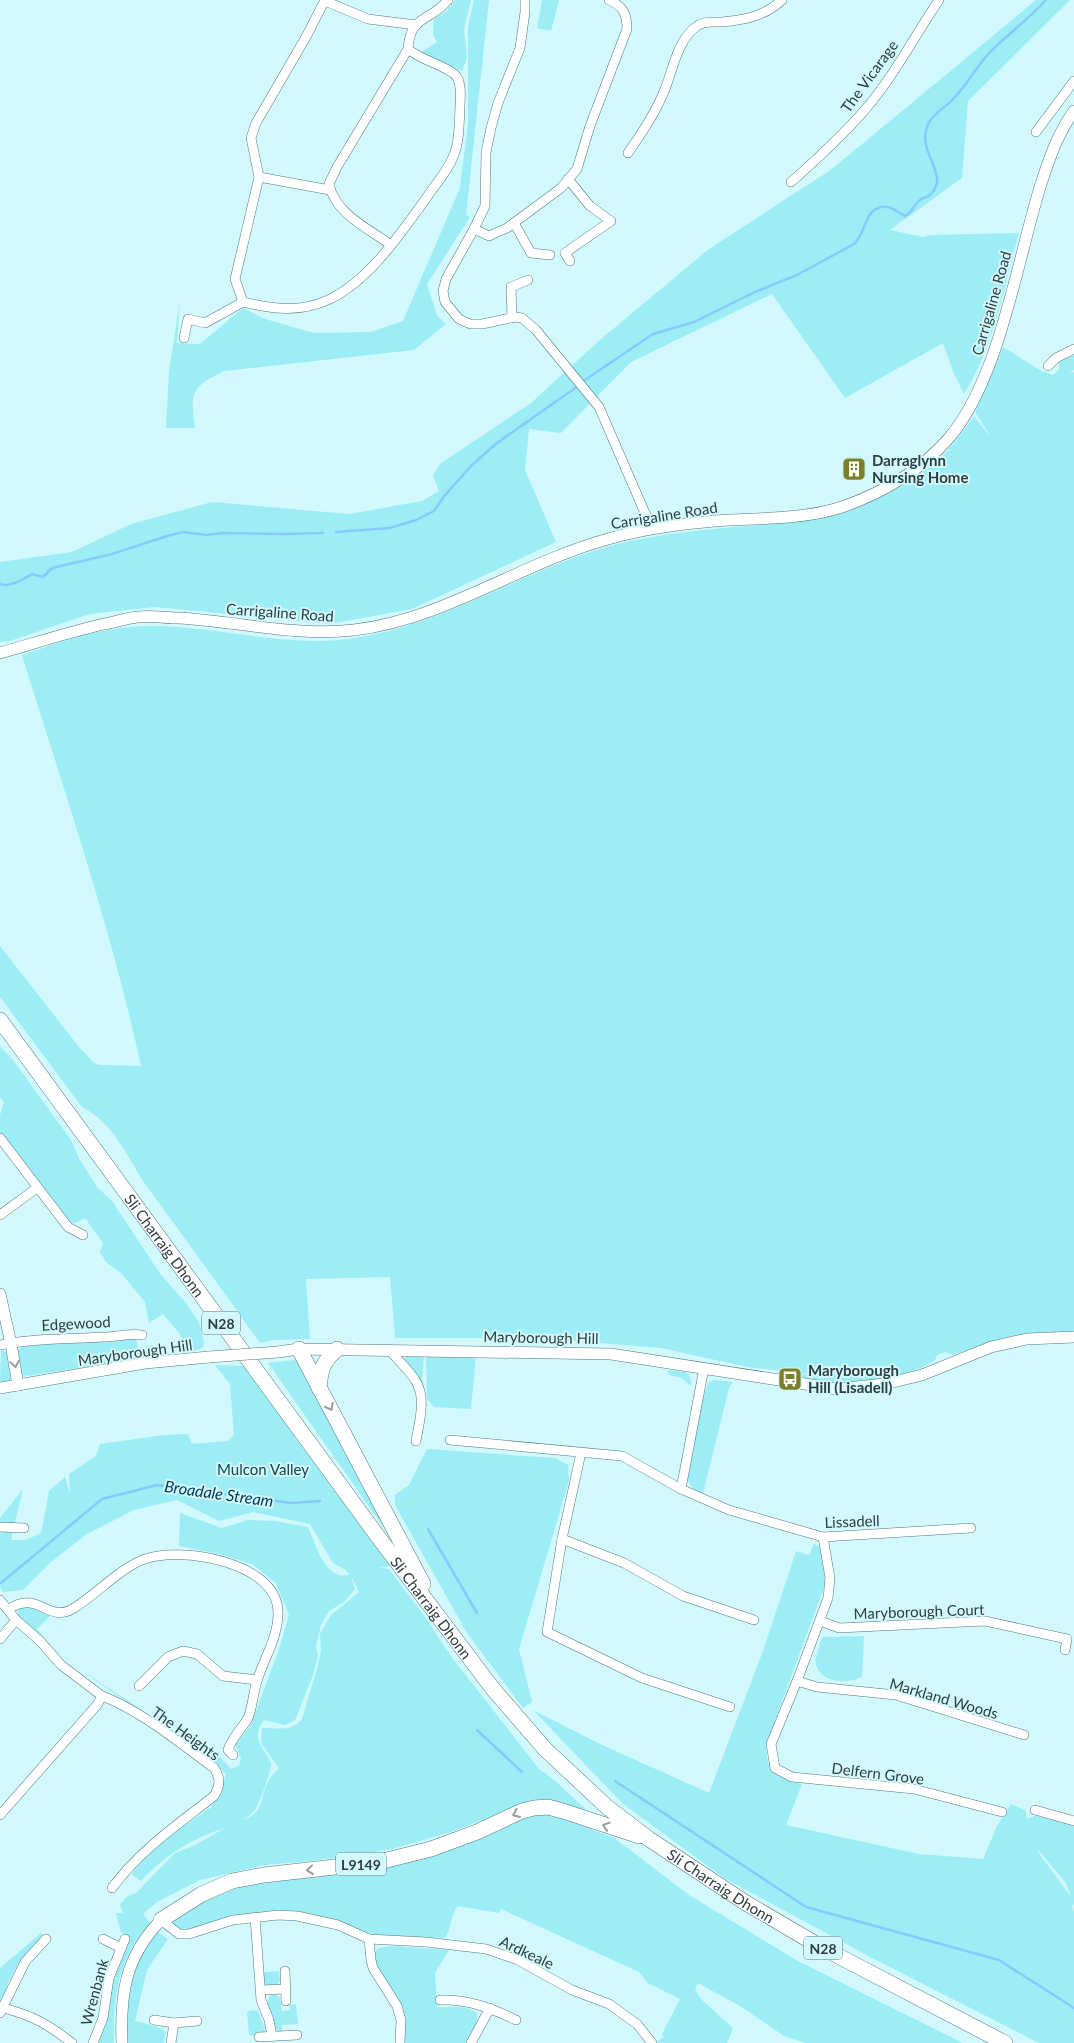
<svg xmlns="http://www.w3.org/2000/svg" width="1074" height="2043" viewBox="0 0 1074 2043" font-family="Lato,sans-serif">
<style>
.green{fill:#9dedf6;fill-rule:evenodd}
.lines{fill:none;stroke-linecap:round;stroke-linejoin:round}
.stream{stroke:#88c9fc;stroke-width:2.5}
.street-casing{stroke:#53767a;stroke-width:10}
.secondary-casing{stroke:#53767a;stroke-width:12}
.highway-casing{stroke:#53767a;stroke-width:16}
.street{stroke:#fff;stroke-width:9}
.secondary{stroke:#fff;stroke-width:11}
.highway{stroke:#fff;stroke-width:15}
.secondary-bridge-casing{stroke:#53767a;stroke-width:12;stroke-linecap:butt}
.secondary-bridge{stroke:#fff;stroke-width:11}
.oneway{stroke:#969e9f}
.labels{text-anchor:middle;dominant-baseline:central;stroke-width:4;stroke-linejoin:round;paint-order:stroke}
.shield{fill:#d2f9fd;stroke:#5f7578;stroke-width:1}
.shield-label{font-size:14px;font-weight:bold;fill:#2e3d3f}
.street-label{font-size:15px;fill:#2e3d3f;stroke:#d2f9fd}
.poi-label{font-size:15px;font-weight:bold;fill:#2e3d3f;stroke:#d2f9fd;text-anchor:start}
.park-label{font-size:15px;fill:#134449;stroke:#d2f9fd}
.water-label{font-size:16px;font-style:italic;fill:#003454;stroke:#d2f9fd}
</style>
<rect width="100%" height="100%" fill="#d2f9fd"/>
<!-- green -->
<g class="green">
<polygon points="455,0 471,0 464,29 467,58 462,71 431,59 420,53 437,42 433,35 434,19 447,11"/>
<path d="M474 0H489L466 215 470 217 427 284 437 316 446 324 414 350 224 371C191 387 190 393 195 428H166L169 371 180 300 177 343 200 344 243 308 265 319 314 333 371 332 403 321 460 188 468 124V26Z"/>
<polygon points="542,0 559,0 551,31 537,28"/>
<path d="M1036 0H1070L968 101 962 178 890 230 923 237 931 235 1019 233C1004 287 994 346 964 394L954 374 943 343 845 398 772 294 631 362 561 433 529 429 525 470 556 542 412 609 329 624 155 607 90 614 10 641 0 642V562L72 552 131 524 212 502 349 514 422 501 439 491 433 475 441 463 531 403 601 339 709 249 832 169Z"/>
<path d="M1003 347C1018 356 1037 370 1053 375L1059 370V362L1074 355V370L1069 373 1074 372V1331L1019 1335 999 1339 953 1355 945 1352 937 1355 935 1360C914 1377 849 1386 822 1382 814 1381 807 1378 799 1376V1374L819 1375 747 1367 661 1348 539 1338H395L390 1277 306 1279 310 1339 273 1340 260 1343C223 1291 186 1240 148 1188 128 1160 115 1123 82 1107L0 997V946L79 1047 93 1062 99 1065 141 1066C111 927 64 791 22 655 58 643 93 630 130 627 200 621 268 646 338 640 436 631 517 572 610 546 655 534 700 530 746 526 786 523 827 519 865 504 894 492 924 475 946 452 956 441 965 428 974 416L988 434H989L975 412Z"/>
<polygon points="0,1046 13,1060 71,1140 80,1160 97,1187 112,1201 161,1275 185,1302 199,1322 204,1342 203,1348 191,1352 179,1333 163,1314 149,1323 145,1302 121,1273 106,1262 100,1252 103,1243 85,1218 75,1223 69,1223 0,1133 0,1115 4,1102 0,1097"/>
<polygon points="133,1338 137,1342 138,1348 152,1345 152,1357 26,1376 22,1374 16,1351 24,1346 92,1340 114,1342"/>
<polygon points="1,1350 8,1353 13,1380 0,1382"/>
<polygon points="424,1353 422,1382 403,1359 406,1358 407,1354"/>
<polygon points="426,1353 476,1355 471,1409 434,1407 427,1399"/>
<polygon points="304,1359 387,1532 268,1363"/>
<path d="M215 1365 245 1366 302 1447 390 1566 379 1568 389 1569 428 1621 450 1655 539 1769C558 1781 572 1798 589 1812L585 1815 501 1813 451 1832 392 1849 311 1861 264 1865 200 1880 157 1902 143 1914 150 1923C118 1958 113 1997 114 2043H98L105 2024 112 1985 130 1940 121 1932 116 1913H123L120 1905 126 1897 136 1893 175 1853 195 1845 225 1828C191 1839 165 1855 141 1881L131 1874 155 1845 210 1808 220 1795 226 1774 214 1761C148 1715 79 1674 20 1620 10 1597 43 1613 50 1616L37 1629 51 1646 77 1667 215 1759 217 1754 231 1769 239 1766 241 1758 235 1745 250 1727 278 1652 289 1615 276 1583 252 1564 219 1554 179 1546 180 1513 222 1528 248 1520 275 1521 308 1527C317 1546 324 1580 349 1575L346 1570 333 1563 310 1524 253 1512 219 1521 177 1500 134 1510 87 1534 51 1562 23 1590 3 1592 0 1587V1518L23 1489 11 1540H26L41 1533 49 1491 65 1477 70 1493 69 1474 96 1456 100 1444 164 1435 188 1434 192 1444 228 1441 234 1435 230 1384ZM351 1576 359 1592 331 1615 320 1634 321 1651 318 1665 302 1719C292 1732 278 1728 262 1728L261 1743 279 1768C276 1771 272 1775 269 1780 259 1797 266 1812 243 1820 247 1817 252 1814 255 1810 259 1804 273 1767 271 1763 263 1745 250 1740 264 1720L285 1725 295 1720 313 1675 318 1656 316 1646 321 1625 329 1611 344 1602 355 1589Z"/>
<polygon points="667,1370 685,1372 689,1375 692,1385 688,1384 682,1378 669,1375"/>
<path d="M714 1380 733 1382 729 1388 703 1493C693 1491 688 1484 687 1475L703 1393 705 1392 709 1382Z"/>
<polygon points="427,1449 555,1458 568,1465 569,1481 519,1649 532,1702 523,1708 467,1633 395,1505 395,1495 409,1485"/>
<path d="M814 1544 820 1547 824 1557 825 1585 766 1745C766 1771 778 1778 802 1784L786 1825 919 1854 983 1859 997 1826 1011 1804 1025 1810 1027 1819 1035 1816 1074 1824V1906L1072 1904 1074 1913V2043H1039L1035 2041 876 1960 724 1878 622 1803 533 1710 598 1743 709 1793 763 1651 796 1551 809 1555ZM1039 1851 1066 1883 1071 1897 1038 1852Z"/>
<path d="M864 1636 862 1677C845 1685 819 1683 815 1661L822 1637Z"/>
<path d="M533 1813H552L590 1826 592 1830 613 1837 689 1895 796 1960 963 2043H805L784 2036 740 2006 698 1983 695 1990 702 2000 733 2028 727 2043H658L657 2041 664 2037 662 2034 680 1999 648 1983 639 1972 501 1909 499 1913 458 1906C450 1915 452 1928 445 1938 421 1936 397 1939 373 1934 350 1929 328 1917 304 1913 262 1906 224 1920 185 1932L173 1925V1921L182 1912 227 1890 251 1883 376 1870 403 1863Z"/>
<path d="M158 1932 168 1939 147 1970 135 2021C145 2024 160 2026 166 2032L164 2043H127C128 1999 125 1966 158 1932Z"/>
<polygon points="41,1933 44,1936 16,1967 8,1983 0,2006 0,1968"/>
<path d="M392 1946 449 1950 435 1973 437 2007C451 2008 465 2004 477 2013V2022L465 2043H405C405 2029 406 2014 399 2001 389 1982 378 1976 374 1953L379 1948Z"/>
<polygon points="279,1971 280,1981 276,1986 269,1986 264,1983 264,1972"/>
<polygon points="275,1994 280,1998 282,2011 290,2010 290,2005 296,2004 298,2024 282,2025 282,2033 279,2034 266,2006 270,1996"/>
<polygon points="252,2010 258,2011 265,2029 264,2033 256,2036 249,2035 247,2012"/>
</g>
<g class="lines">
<!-- stream -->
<g class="stream">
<path d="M582 382 653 334 694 322 755 292 797 275 854 244C867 233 864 204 888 207 893 208 901 214 905 216 913 212 914 204 920 200 923 197 926 198 930 195 952 174 915 153 928 124 934 112 947 107 955 97 968 83 977 66 990 52 1008 34 1029 19 1046 0"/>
<polyline points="336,532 390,528 416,520 434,511 445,495 473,464 497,443 578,386"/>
<path d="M0 584C10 588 23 579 32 574L43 577 52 568 112 554 167 536 183 532 207 535 222 533 283 534 323 533"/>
<polyline points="428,1529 477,1613"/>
<polyline points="1,1583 102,1499 157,1485 291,1503 320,1501"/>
<polyline points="477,1730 522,1772"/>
<polyline points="615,1781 806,1907 999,1960 1074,2008"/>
</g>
<!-- street casing -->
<g class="street-casing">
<g id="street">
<path d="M609 0C623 6 627 14 627 29L590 126 577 169 561 188 507 228 489 236 474 229 446 279 443 291 445 302 459 319 470 324H482L515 317 522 318 536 330 599 407 652 529"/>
<polyline points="325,1 368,19 416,25"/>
<polyline points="1036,132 1074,81"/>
<path d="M628 153C641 134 654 115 663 94 673 72 676 41 697 26 705 21 713 22 722 22 745 20 765 16 782 0"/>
<polyline points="259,177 330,190"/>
<polyline points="568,179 590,206 611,221 565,253 570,261"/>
<path d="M791 182C816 160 841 137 863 112 893 78 914 37 939 0"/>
<polyline points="514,223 531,253 550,255"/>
<polyline points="474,229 485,206 486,152 491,128 498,103 520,48 525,12 525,0"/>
<path d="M391 245C368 228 335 214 329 184L337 167 408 49"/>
<polyline points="243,302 235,279 259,177 251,138 256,123 306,37 325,0"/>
<polyline points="512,318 511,287 528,280"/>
<path d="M184 338 188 319 205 323 243 302C273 309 299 313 328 300 369 281 401 233 427 197 437 182 449 170 455 152 460 138 459 122 460 107 460 98 462 86 457 77 450 67 420 60 408 49 410 14 432 21 448 0"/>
<polyline points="1048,366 1056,358 1074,349"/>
<polyline points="0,1138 68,1227 83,1235"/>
<polyline points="0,1215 37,1188"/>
<path d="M0 1345C34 1338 70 1339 104 1337 117 1337 129 1333 142 1335"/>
<path d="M389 1350C398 1360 408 1369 415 1380 427 1397 419 1423 416 1441"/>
<polyline points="450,1440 622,1456 681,1489 704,1368"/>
<polyline points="581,1453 562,1539 547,1632 642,1678 730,1707"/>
<polyline points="681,1489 729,1510 823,1537 971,1528"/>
<polyline points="0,1527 24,1528"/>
<polyline points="823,1537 830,1578 828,1598 797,1681 771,1744 775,1768 792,1777 914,1789 1002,1812"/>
<polyline points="562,1539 624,1563 683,1596 754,1620"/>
<polyline points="0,1600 16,1620 40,1641 61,1665 102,1696"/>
<path d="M8 1610C38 1588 48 1625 74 1608 98 1593 117 1571 142 1560 179 1545 279 1562 278 1613 278 1638 264 1658 257 1681 253 1693 253 1706 248 1718 242 1729 232 1737 228 1750L233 1755"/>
<polyline points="820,1621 839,1628 985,1621 1067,1639 1065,1650"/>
<polyline points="0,1639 16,1620"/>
<polyline points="797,1681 817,1687 896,1695 1024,1735"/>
<polyline points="139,1686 168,1657 183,1651 197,1654 223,1676 257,1680"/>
<polyline points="1035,1810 1074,1821"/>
<path d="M0 1815 97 1705 102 1696C140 1710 181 1744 214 1768 221 1778 220 1786 214 1796 177 1825 140 1850 112 1888"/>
<polyline points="255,1917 261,2000 269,2020 272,2036"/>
<polyline points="161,1920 179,1934 189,1934 233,1920 278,1915 297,1916 338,1925 369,1939 426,1942 486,1949 518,1960 572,1990 609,2004 637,2024 652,2043"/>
<polyline points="103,1939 121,1948"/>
<polyline points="369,1939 371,1960 373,1968 397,2006 401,2020 400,2043"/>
<polyline points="285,1971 286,2001"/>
<polyline points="261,1990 285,1989"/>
<path d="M440 2000C468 1999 491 2008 516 2020"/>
<path d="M4 2008C35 2017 46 2023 72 2043"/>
<polyline points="0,2013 25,1962 46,1939"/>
<polyline points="154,2020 174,2023 197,2021"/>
<polyline points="259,2037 297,2035"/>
<polyline points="93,2043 103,2018 109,1978 125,1939"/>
<polyline points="171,2043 174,2023"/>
<polyline points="471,2043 490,2008"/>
</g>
</g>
<!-- secondary casing -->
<g class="secondary-casing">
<g id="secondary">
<path d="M0 653C35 643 69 632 104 624 115 622 127 618 138 617 151 615 165 618 178 618 237 621 295 637 354 630 445 619 521 563 608 539 642 529 679 524 715 521 757 518 802 520 842 507 882 493 921 470 949 438 1000 378 1017 260 1041 184 1049 159 1058 133 1074 111"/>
<polyline points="0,1294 11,1344 18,1385"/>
<polyline points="278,1352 299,1349 611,1354 837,1389 885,1384 922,1375 991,1347 1027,1339 1074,1337"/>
<polyline points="0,1388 145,1363 209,1357"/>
<path d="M122 2043C120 1994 125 1957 161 1920"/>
</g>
</g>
<!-- highway casing -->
<g class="highway-casing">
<g id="highway">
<path id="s1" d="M0 1020 376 1534 493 1689 545 1749 607 1807 649 1839 746 1903 821 1947 1005 2043"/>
<polyline points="299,1349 423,1584"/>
<path d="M319 1388C321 1368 322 1363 337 1349"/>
<polyline points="161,1920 202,1894 232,1881 264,1875 379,1862 431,1849 477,1832 522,1811 534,1808 548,1807 563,1811 639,1836"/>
</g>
</g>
<!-- street -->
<use href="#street" class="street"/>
<!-- secondary -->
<use href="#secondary" class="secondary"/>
<!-- highway -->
<use href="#highway" class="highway"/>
<!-- secondary-bridge casing -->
<g class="secondary-bridge-casing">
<polyline id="secondary-bridge" points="209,1357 278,1352"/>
</g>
<!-- secondary-bridge -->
<use href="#secondary-bridge" class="secondary-bridge"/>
</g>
<!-- one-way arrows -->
<defs><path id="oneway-chevron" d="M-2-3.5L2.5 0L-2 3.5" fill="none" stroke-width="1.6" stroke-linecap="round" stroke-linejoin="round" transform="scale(1.25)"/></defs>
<g class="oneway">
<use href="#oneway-chevron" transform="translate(15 1364) rotate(81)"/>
<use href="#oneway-chevron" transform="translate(330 1407) rotate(62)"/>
<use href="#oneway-chevron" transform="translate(516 1814) rotate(156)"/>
<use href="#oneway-chevron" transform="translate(606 1826) rotate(-162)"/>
<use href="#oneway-chevron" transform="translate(310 1870) rotate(174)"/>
</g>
<!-- icons -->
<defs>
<g id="building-square" transform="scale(1.25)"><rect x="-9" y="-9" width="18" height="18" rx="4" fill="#7c7f28" stroke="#d2f9fd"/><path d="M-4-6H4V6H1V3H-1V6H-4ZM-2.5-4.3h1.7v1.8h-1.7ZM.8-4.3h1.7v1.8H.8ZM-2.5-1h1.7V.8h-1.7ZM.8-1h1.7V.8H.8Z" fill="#fff"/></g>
<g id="bus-square" transform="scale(1.25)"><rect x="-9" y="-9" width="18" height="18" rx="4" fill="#7c7f28" stroke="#d2f9fd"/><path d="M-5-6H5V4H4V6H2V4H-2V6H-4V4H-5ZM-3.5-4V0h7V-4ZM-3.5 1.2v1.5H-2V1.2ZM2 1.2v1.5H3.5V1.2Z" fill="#fff"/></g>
</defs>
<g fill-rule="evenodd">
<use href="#building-square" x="854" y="469"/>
<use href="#bus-square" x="790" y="1379"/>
</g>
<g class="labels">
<!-- shield labels -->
<g class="shield">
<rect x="202" y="1311.5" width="38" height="23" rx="4"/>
<rect x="336" y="1852.5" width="50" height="23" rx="4"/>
<rect x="804" y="1936.5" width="38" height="23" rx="4"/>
</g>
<g class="shield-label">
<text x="221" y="1323">N28</text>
<text x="361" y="1864">L9149</text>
<text x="823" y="1948">N28</text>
</g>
<!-- street labels -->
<g class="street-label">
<text transform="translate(869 76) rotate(-54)">The Vicarage</text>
<text transform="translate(991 303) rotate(-74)">Carrigaline Road</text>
<text transform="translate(664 515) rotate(-9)">Carrigaline Road</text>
<text transform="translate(280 612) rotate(4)">Carrigaline Road</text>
<text stroke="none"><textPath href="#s1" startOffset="279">Sli Charraig Dhonn</textPath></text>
<text transform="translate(76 1323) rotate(-3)">Edgewood</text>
<text transform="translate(541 1337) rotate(1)">Maryborough Hill</text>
<text transform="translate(135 1352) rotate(-8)">Maryborough Hill</text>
<text transform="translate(852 1521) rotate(-2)">Lissadell</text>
<text stroke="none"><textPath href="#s1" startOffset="729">Sli Charraig Dhonn</textPath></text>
<text transform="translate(919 1611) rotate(-2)">Maryborough Court</text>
<text transform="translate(944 1698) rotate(16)">Markland Woods</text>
<text transform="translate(186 1733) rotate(36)">The Heights</text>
<text transform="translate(878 1773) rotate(7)">Delfern Grove</text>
<text stroke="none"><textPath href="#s1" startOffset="1134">Sli Charraig Dhonn</textPath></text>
<text transform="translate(527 1952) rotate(25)">Ardkeale</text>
<text transform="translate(94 1992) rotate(-75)">Wrenbank</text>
</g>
<!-- poi labels -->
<g class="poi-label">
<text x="872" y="460">Darraglynn<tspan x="872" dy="17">Nursing Home</tspan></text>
<text x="808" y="1370">Maryborough<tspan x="808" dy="17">Hill (Lisadell)</tspan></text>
</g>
<!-- park labels -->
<g class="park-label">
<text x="263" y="1469">Mulcon Valley</text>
</g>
<!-- water labels -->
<g class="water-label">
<text transform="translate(219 1493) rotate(8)">Broadale Stream</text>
</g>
</g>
</svg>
